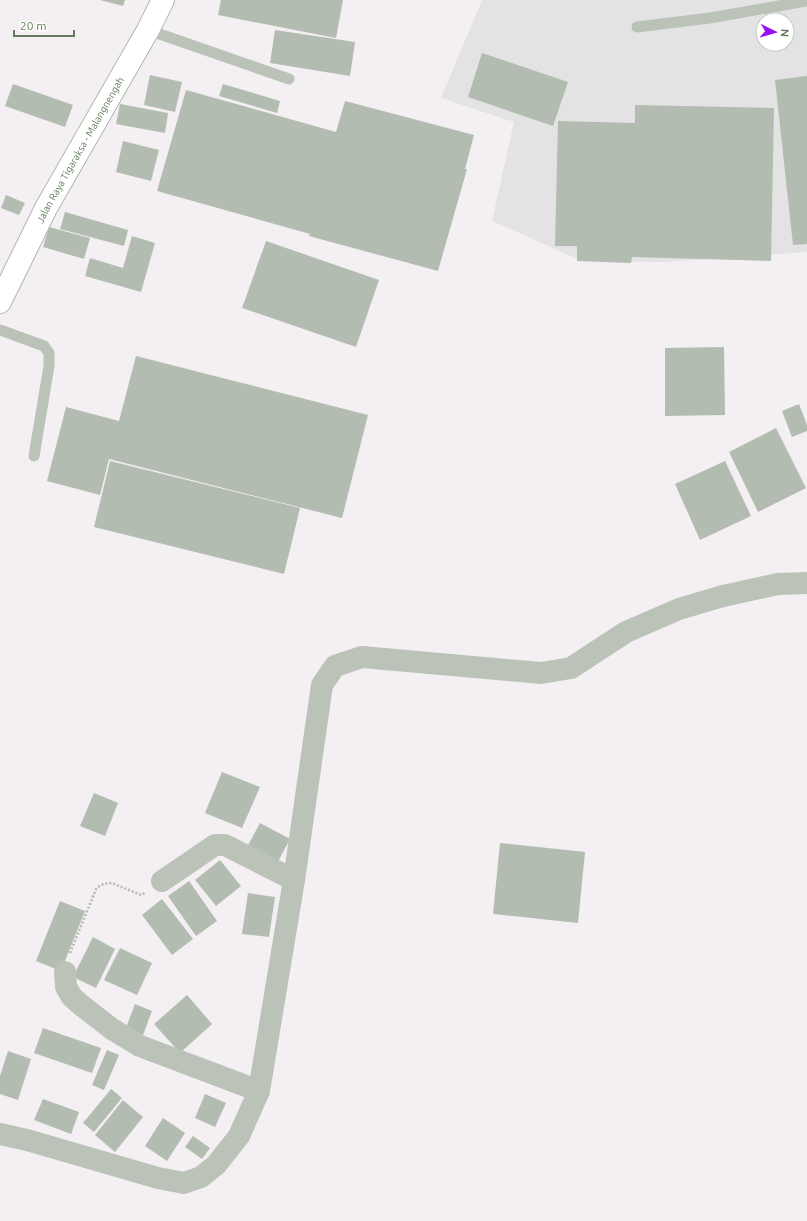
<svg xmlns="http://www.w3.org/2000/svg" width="807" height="1221" viewBox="0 0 807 1221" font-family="Ubuntu,sans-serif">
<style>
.built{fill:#e4e3e3;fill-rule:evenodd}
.building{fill:#b3bcb0}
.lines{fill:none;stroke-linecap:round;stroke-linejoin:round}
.primary-casing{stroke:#afb8ad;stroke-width:24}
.path{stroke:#b3bab2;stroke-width:2.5;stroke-dasharray:2 2;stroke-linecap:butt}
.lane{stroke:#bbc3b9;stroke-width:11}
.street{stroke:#bbc3b9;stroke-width:22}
.primary{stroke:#fff;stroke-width:22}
.labels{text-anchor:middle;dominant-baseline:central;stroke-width:4;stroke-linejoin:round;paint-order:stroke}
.street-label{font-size:10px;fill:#637d5c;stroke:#fff}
</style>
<rect width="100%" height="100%" fill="#f4eff2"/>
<!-- built -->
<path class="built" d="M482 0H807V252L665 262 582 261 492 221 514 122 441 98ZM763 20H787V44H763Z"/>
<!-- building -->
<g class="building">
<polygon points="100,0 125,0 123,6"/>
<polygon points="221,0 343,0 336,38 218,15"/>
<polygon points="275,30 355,42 350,76 270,63"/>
<polygon points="482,53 568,82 553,126 468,97"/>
<polygon points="150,75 182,82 175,112 144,105"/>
<polygon points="807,76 807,244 793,245 775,80"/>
<polygon points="13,84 73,105 65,127 5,106"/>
<polygon points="223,84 280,101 277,113 219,96"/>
<polygon points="186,90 336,132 345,101 474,135 465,169 467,169 438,271 309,236 310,234 157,191"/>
<polygon points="120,104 168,113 165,133 116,124"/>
<polygon points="635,105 774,108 771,261 632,257 631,263 577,261 577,246 555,246 558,121 635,123"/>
<polygon points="123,141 159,150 151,181 116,172"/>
<polygon points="6,195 25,203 19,215 1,208"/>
<polygon points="65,212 128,230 124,246 60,229"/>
<polygon points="49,227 90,238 84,259 43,247"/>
<polygon points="132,236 155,243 141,292 85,276 90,258 123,268"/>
<polygon points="266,241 379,280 356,347 242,308"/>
<polygon points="724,347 725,415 665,416 665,348"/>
<polygon points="136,356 368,415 342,518 109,459 100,495 47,481 66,407 119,421"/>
<polygon points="799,404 807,425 807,431 792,437 782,411"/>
<polygon points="776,428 806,488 758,512 729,452"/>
<polygon points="110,461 300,508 284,574 94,527"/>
<polygon points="725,461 751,516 700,540 675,484"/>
<polygon points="222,772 260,787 242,828 205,813"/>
<polygon points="94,793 118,803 105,836 80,826"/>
<polygon points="260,823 290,839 275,867 245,851"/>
<polygon points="500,843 585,852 578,923 493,914"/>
<polygon points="220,860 241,886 216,906 195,880"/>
<polygon points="189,881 217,921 196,936 168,896"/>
<polygon points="248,893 275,897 269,937 242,934"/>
<polygon points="162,899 193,939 172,955 142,915"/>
<polygon points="60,901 85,911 61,971 36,961"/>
<polygon points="93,937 115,949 96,988 73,977"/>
<polygon points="120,948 152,963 137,995 104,980"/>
<polygon points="187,995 212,1024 180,1053 154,1024"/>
<polygon points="135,1004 152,1011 143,1035 126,1028"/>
<polygon points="43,1028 101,1048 92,1073 34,1053"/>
<polygon points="107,1050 119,1055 104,1090 92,1085"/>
<polygon points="8,1051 31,1059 18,1100 0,1094 0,1076"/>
<polygon points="111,1089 122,1098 94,1132 83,1123"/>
<polygon points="205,1094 226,1103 215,1127 195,1118"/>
<polygon points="43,1099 79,1112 71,1134 34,1120"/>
<polygon points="123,1100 143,1117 115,1152 95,1135"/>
<polygon points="163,1118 185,1133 167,1161 145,1146"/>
<polygon points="193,1136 210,1148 202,1159 185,1147"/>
</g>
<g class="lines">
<!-- primary casing -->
<g class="primary-casing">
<g id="primary">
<path id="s1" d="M0 302 46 208 148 30 163 0"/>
</g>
</g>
<!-- path -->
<path class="path" d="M70 953 96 889C101 884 106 883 112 883L141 895 145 893"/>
<!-- lane -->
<g class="lane">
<polyline points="637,27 710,18 807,1"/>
<polyline points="148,30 289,79"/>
<polyline points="0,330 44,346 49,353 49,366 34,456"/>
</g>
<!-- street -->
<g class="street">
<polyline points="162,881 215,845 225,845 294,880"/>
<polyline points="65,972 66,987 72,997 81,1005 112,1029 140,1046 259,1091"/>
<polyline points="0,1134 27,1140 158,1178 184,1183 201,1177 216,1165 239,1136 259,1091 294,880 322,685 335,666 362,657 541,673 571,668 626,632 679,609 723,596 778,584 807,583"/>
</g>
<!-- primary -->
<use href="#primary" class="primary"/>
</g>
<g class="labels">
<!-- street labels -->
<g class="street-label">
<text stroke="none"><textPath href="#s1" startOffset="172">Jalan Raya Tigaraksa - Malangnengah</textPath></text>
</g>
</g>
<!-- north arrow -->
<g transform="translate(775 32) rotate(95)"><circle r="19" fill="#ffffff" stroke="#c1cbbe"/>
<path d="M0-3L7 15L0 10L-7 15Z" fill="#9811f2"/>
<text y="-6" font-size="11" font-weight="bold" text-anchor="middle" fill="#637d5c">N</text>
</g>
<!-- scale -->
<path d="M14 30v6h60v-6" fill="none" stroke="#637d5c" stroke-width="2"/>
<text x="20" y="30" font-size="12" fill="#637d5c" stroke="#ffffff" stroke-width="3" paint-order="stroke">20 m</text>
</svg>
